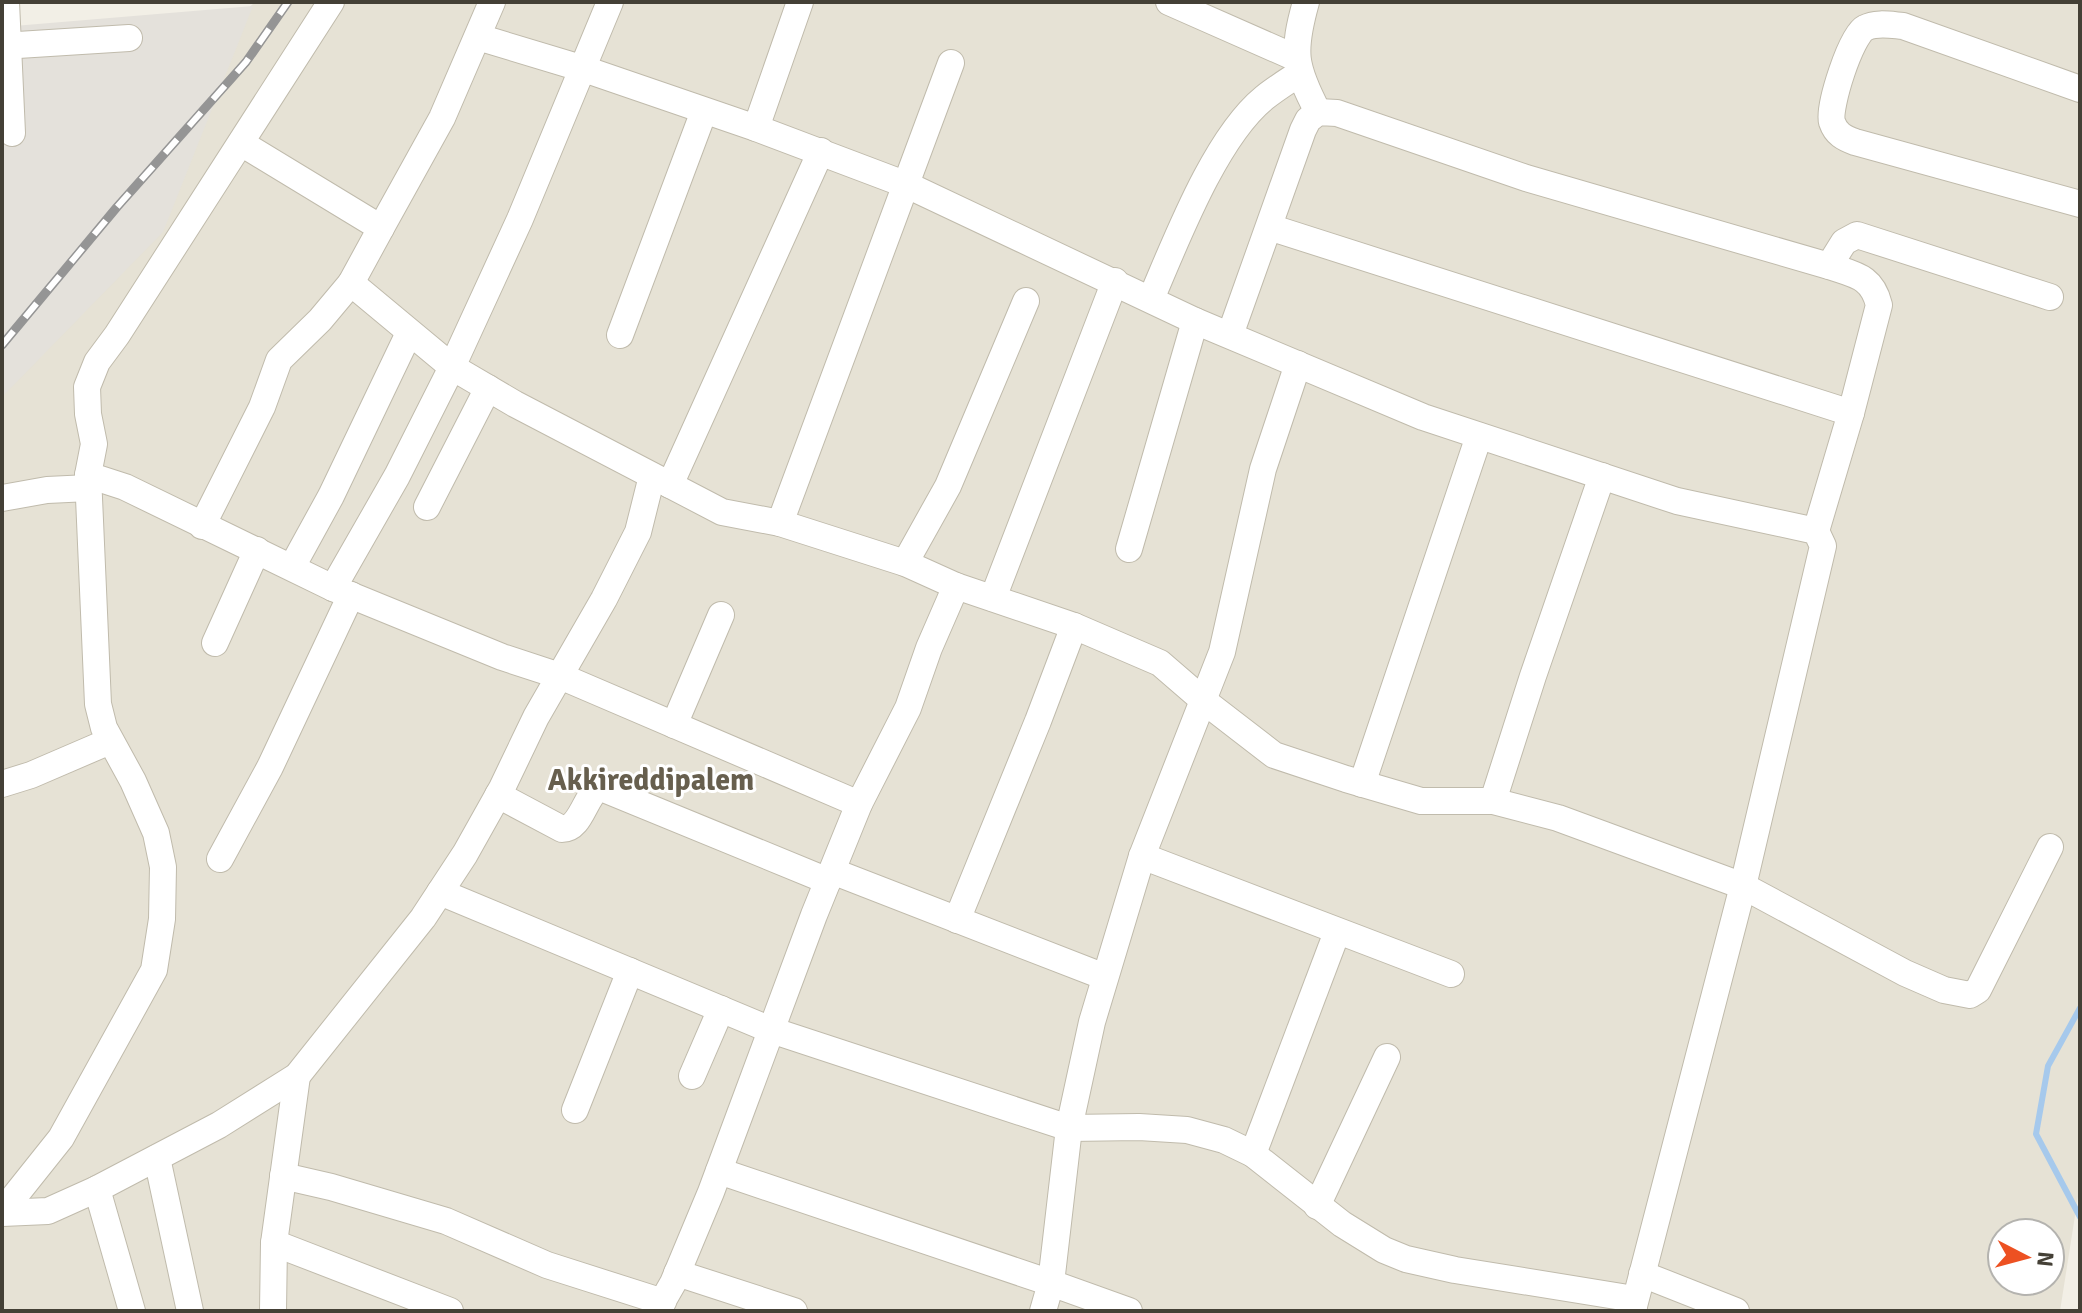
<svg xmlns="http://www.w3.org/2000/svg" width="2082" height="1313" viewBox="0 0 2082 1313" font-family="Signika,sans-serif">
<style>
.residential{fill:#e6e2d5;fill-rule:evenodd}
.industrial{fill:#e4e1db}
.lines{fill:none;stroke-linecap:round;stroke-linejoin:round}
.stream{stroke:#a6c9ec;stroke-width:6}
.minor-casing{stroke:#c0bbac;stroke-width:28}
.minor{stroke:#fff;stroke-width:26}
.rail-casing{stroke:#959595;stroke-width:9}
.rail{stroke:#fff;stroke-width:6;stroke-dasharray:18;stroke-linecap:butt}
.labels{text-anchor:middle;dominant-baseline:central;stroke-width:6;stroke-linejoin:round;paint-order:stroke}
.neighbourhood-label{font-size:30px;font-weight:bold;fill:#675f4e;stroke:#fff}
</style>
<rect width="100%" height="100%" fill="#f2efe6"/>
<!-- residential -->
<path class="residential" d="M255 2H2080V1184L2060 1311H2V244ZM2002 1233H2050V1281H2002Z"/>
<!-- industrial -->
<polygon class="industrial" points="253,6 163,232 2,397 2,27"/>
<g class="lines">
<!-- stream -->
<polyline class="stream" points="2080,1008 2048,1066 2036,1134 2080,1217"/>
<!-- minor casing -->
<g class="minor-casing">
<g id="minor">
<polyline points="6,2 12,133"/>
<polyline points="1169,2 1296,58"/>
<path d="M1306 2C1292 52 1294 66 1318 112"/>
<polyline points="478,37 584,69 756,128 907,185 1195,321 1423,417 1677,501 1816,531 1823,546 1743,886 1634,1306"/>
<polyline points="2,46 129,38"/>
<path d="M2080 89 1903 26C1891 25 1876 22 1865 28 1851 35 1828 107 1832 122 1836 134 1844 138 1855 142L2080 204"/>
<polyline points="756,128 800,2"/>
<polyline points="241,143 381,228 351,283"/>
<polyline points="381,228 442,118 492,2"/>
<polyline points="1829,266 1844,242 1857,235 2050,297"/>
<path d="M1151 299C1176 241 1215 138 1264 98 1275 89 1288 81 1300 73"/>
<polyline points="620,335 704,111"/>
<path d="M1230 335 1303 130 1308 120 1318 112 1337 113 1526 178 1829 266C1855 275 1872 276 1879 305L1851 413 1269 227"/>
<polyline points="88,475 125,487 333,588 502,657 560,676 859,804"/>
<polyline points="670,485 821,151"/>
<polyline points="2,498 47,490 89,488"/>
<polyline points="427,507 488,388"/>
<polyline points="780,523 951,63"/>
<polyline points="202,526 262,407 279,360 320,320 351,283 452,367 515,404 722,512 780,523 905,563 956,586 1074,626 1160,663 1204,701 1274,755 1346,779 1421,801 1493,801 1558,818 1743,886 1905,973 1944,990 1970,995 1978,990 2050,847"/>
<polyline points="1816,531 1851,413"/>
<polyline points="1129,549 1195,321"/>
<polyline points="905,563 948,486 1026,301"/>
<polyline points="292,567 331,496 409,333"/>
<polyline points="333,588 397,476 452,367 520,219 610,2"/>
<polyline points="993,598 1115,281"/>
<polyline points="215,643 257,550"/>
<polyline points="674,725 721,615"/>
<polyline points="2,784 31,775 110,741"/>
<polyline points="1362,784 1479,436"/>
<path d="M498 795 562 829C581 829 584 798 599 787L828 881"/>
<polyline points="1493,801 1533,676 1602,476"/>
<polyline points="1142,856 1451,974"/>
<polyline points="220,859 270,767 351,595"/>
<polyline points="832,871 1105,977"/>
<polyline points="440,892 771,1030 1069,1128 1139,1127 1187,1130 1224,1140 1253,1154 1342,1224 1384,1250 1406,1259 1455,1270 1622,1297 1630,1300 1634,1311"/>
<polyline points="957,920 1038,721 1074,626"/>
<polyline points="692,1076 721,1009"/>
<polyline points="575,1110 630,971"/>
<polyline points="1253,1154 1337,932"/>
<polyline points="157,1158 190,1311"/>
<polyline points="719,1171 1051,1283 1069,1128 1092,1022 1142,856 1222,652 1263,469 1298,364"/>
<polyline points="283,1176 331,1187 446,1221 547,1265 663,1302"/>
<polyline points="97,1189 132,1311"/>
<polyline points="1317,1206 1387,1057"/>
<polyline points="2,1212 61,1138 154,970 162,919 163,867 156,833 133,781 104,728 98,704 88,475 94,444 88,414 87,387 97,362 117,335 331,2"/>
<polyline points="2,1213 48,1211 97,1189 219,1125 297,1076 423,918 465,854 502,788 536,717 604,599 638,532 652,476"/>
<polyline points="274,1243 450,1311"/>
<polyline points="677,1273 794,1311"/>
<polyline points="1642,1274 1736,1311"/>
<polyline points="273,1311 274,1243 297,1076"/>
<polyline points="657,1311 673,1283 711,1192 814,915 859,804 908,708 929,648 956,586"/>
<polyline points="1043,1311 1051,1283 1129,1311"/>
</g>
</g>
<!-- minor -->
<use href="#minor" class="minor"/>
<!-- rail casing -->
<g class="rail-casing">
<polyline id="rail" points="2,345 117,207 246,62 288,2"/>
</g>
<!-- rail -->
<use href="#rail" class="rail"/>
</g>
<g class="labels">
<!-- neighbourhood labels -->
<g class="neighbourhood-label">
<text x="651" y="780">Akkireddipalem</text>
</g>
</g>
<!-- border -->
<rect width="2082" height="1313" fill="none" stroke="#444036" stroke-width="8"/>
<!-- north arrow -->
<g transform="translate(2026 1257) rotate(96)"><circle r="38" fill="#ffffff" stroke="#b4b3af" stroke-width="2"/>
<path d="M0-6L14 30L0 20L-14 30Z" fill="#ed5122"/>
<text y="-12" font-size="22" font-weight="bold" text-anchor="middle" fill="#444036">N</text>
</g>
</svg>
